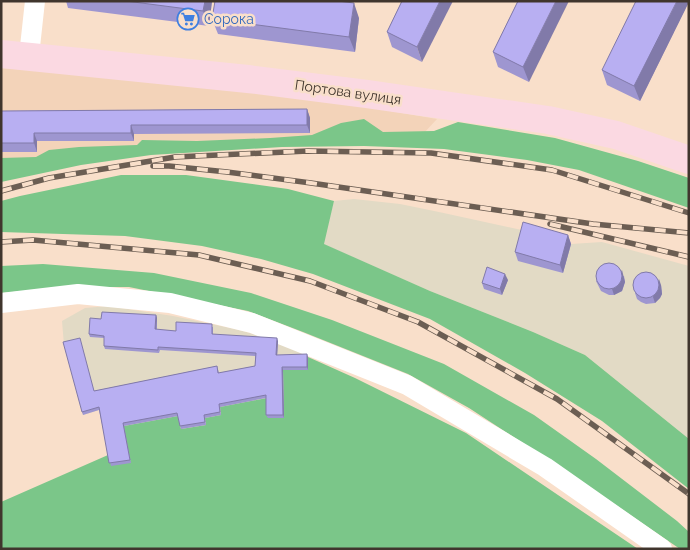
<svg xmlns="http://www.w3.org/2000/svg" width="690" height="550" viewBox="0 0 690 550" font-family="Raleway,sans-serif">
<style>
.built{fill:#f3d3b9}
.industrial{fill:#e2dac5}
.green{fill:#7bc689}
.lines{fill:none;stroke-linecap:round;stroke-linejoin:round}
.minor{stroke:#fff;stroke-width:20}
.secondary{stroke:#fbd9e2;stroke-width:28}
.rail-casing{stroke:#6c5e53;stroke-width:5.5}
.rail{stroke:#f9dfca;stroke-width:4;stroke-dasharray:11;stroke-linecap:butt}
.wall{fill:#9e96d0}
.shaded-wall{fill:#817aa9}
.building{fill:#b8aff2;stroke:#817aa9}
.labels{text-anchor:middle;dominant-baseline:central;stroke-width:5;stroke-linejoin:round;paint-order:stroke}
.shop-label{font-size:14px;fill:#366cbe;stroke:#f9dfca;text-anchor:start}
.street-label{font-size:14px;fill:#40352d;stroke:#f9dfca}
</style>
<rect width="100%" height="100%" fill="#f9dfca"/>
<!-- built -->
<polygon class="built" points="1,68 243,86 437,119 424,133 155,151 1,171"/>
<!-- industrial -->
<g class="industrial">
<polygon points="354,199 400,204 439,212 526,231 571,244 602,242 689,266 689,439 585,355 533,332 430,291 323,244 334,201"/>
<polygon points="108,306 173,316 235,329 278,341 308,357 308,370 283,370 284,418 268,418 220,407 221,415 206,425 181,429 124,427 131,463 99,410 83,415 64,345 62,321 85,308"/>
</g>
<!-- green -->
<g class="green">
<polygon points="364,119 383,132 434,131 458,122 555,138 638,161 689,178 689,208 579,170 527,160 444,149 364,146 282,147 151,155 81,165 1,182 1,158 36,157 49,150 79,147 137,145 142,140 197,141 270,138 312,135 341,123"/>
<polygon points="121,175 186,175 288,189 334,201 324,244 430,291 533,332 585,355 689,439 689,489 602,421 525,373 430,319 313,274 261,259 202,246 125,236 1,232 1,201 20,196"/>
<polygon points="43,264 154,273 251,293 332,320 444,364 534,415 596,459 677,521 689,532 689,549 680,549 569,473 469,408 408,374 303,332 248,311 129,287 70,287 1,293 1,266"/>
<polygon points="308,357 355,378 466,433 638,549 1,549 1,502 108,455 124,426 178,416 181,429 206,425 205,418 221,415 220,407 267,398 284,418 283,370 308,370"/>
</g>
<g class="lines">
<!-- minor -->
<g class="minor">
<polyline points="29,56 35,1"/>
<polyline points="1,303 78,294 170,303 252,323 407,385 545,467 662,549"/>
</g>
<!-- secondary -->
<polyline class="secondary" points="1,54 248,79 367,94 548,120 616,135 689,160"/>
<!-- rail casing -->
<g class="rail-casing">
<g id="rail">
<polyline points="153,166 169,166 227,172 311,183 593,224 689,233"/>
<polyline points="1,191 49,178 175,157 308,151 431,153 552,170 689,213"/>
<polyline points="550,224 689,257"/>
<polyline points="1,242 33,240 199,255 310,281 418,322 557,399 689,494"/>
</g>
</g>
<!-- rail -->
<use href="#rail" class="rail"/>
</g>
<!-- wall -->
<g class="wall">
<polygon points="66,1 212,1 209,26 68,8"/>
<polygon points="402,1 422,62 392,47 387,32"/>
<polygon points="518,1 529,82 498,67 493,52"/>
<polygon points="689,1 640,101 607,85 602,70"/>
<polygon points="359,18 355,52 218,34 212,19"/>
<polygon points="307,109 310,118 310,133 134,134 134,141 37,141 37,152 1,152 1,111"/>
<polygon points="568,235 571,244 563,273 518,261 515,252"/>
<polygon points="624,276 625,282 622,291 614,295 609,295 601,291 596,281"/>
<polygon points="508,280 502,295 484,289 482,283"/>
<polygon points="661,285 662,294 660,298 655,303 646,304 641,302 637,299 635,293"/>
<polygon points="156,315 157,318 157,330 176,331 213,327 213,334 278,341 277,355 308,357 308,370 283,370 284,418 268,418 266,415 266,398 220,407 221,415 205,418 206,425 181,429 178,416 124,426 131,463 111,466 99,410 83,415 82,412 94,391 217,366 219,373 255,366 255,356 160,350 159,353 105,349 104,346 104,338 90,337 89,334 101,319"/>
</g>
<!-- shaded-wall -->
<g class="shaded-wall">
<polygon points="205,1 212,1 209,26 203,11"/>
<polygon points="440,1 453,1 422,62 417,47"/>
<polygon points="556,1 569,1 529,82 523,67"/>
<polygon points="677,1 689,1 689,2 640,101 634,86"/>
<polygon points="354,3 359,18 355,52 349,37"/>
<polygon points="307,109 310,118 310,133 307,125"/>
<polygon points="131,125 134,134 134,141 131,133"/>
<polygon points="34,133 37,141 37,152 34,143"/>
<polygon points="568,235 571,244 563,273 560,265"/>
<polygon points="622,270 625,282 622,291 614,295 612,289"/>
<polygon points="505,274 508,280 502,295 500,289"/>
<polygon points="659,279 661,285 662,294 660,298 655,303 653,297"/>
<polygon points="156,315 157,318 156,332 155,329"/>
<polygon points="277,338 278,341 277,358 276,355"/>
<polygon points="307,354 308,357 308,370 307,367"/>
<polygon points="282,367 283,370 284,418 283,415"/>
</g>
<!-- building -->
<g class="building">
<polygon points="126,1 205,1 203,11"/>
<polygon points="215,1 338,1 354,3 349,37 212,19"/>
<polygon points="402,1 440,1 417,47 387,32"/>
<polygon points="518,1 556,1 523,67 493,52"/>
<polygon points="636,1 677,1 634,86 602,70"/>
<polygon points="307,109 307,125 131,125 131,133 34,133 34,143 1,143 1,111"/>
<polygon points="523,222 568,235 560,265 515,252"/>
<circle cx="609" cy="276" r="13"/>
<polygon points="487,267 505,274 500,289 482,283"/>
<circle cx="646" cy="285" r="13"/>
<polygon points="102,312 156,315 155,329 176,331 176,322 212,324 212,334 277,338 276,355 307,354 307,367 282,367 283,415 266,415 266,395 219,404 220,412 204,415 205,422 180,426 177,413 123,423 130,460 109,463 99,407 82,412 63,342 80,338 94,391 217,366 218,373 255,366 256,353 158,347 158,350 104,346 104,336 89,334 90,318 101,319"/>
</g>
<!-- icons -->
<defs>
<g id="supermarket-ring" transform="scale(1.125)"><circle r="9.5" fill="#f9dfca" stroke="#3f7fe0" stroke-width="1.5"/><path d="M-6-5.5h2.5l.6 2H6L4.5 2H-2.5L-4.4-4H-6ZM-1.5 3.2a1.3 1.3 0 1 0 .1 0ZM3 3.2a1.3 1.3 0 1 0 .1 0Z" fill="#3f7fe0"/></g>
</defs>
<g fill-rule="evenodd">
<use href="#supermarket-ring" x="188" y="19"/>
</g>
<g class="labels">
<!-- shop labels -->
<g class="shop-label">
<text x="204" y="19">Сорока</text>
</g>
<!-- street labels -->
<g class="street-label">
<text transform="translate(348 92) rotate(8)">Портова вулиця</text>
</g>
</g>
<!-- border -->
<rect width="690" height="550" fill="none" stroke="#40352d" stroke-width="5"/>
</svg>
